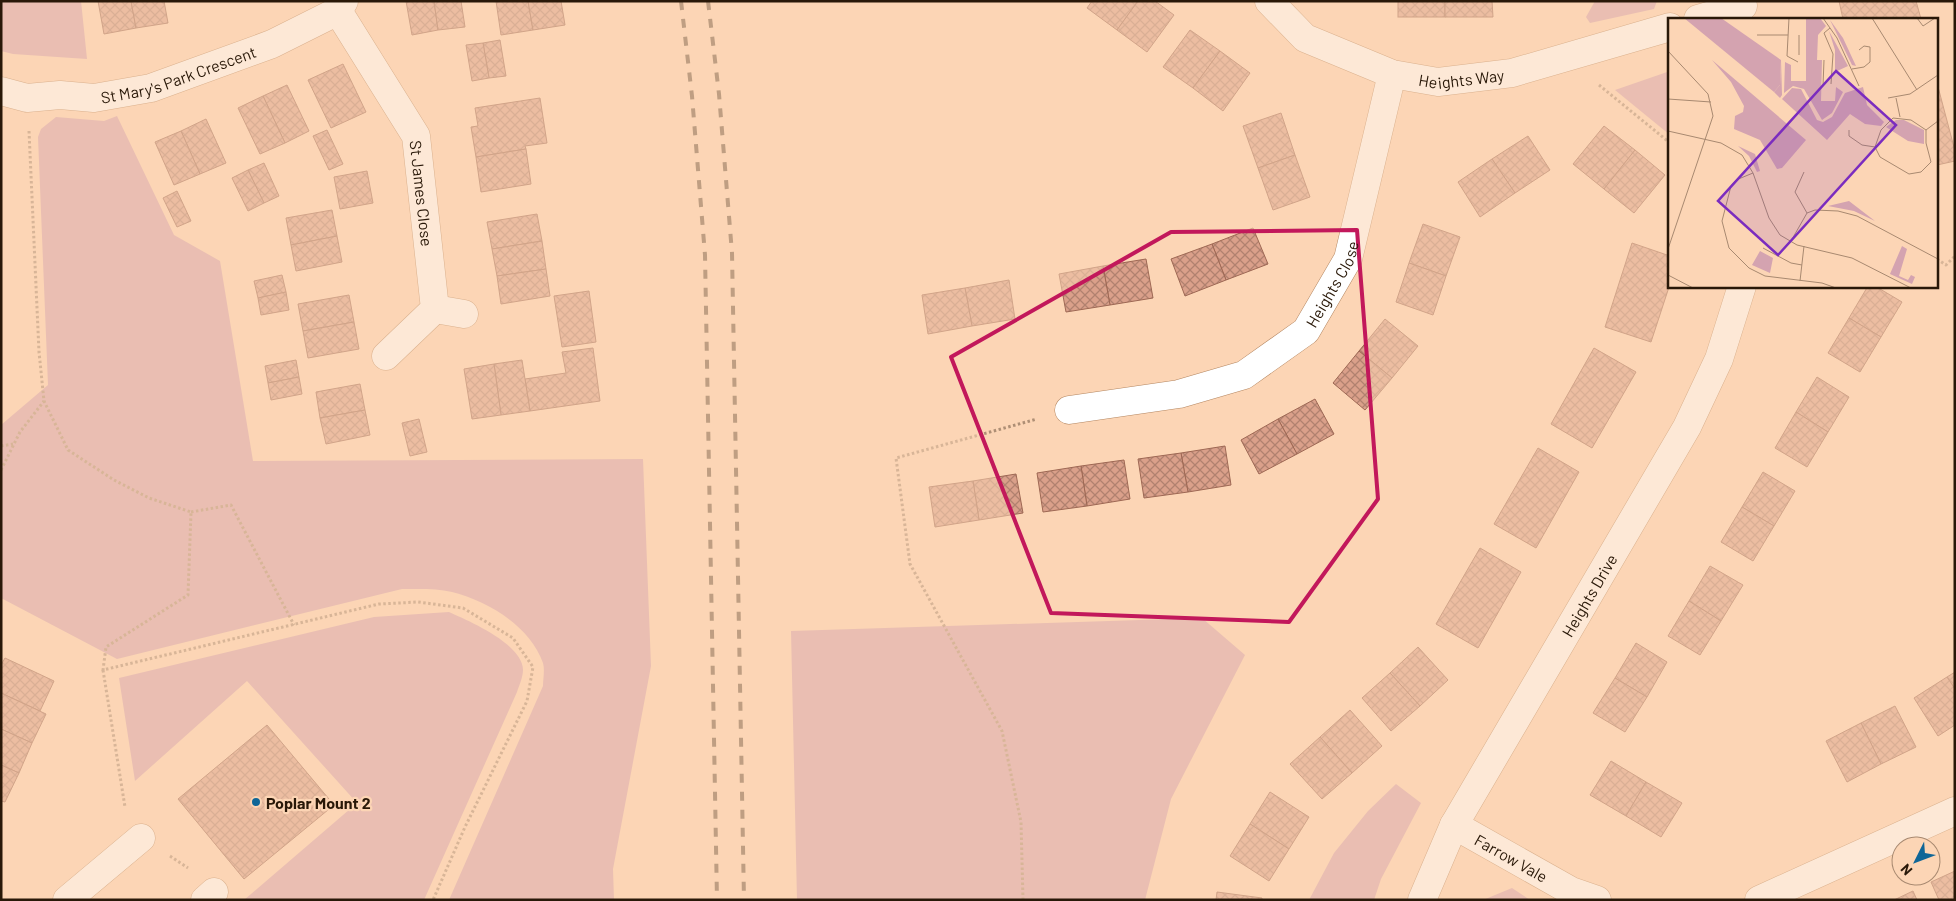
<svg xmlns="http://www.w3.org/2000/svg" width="1956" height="901" viewBox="0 0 1956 901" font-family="Barlow,sans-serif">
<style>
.grass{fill:#d4a3b0}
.building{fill:url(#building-cross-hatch);stroke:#9e6854}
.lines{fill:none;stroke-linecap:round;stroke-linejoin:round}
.street-casing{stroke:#b48660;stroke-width:29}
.path{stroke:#ae8f75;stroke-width:3;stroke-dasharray:2.5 2.5;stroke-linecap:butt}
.street{stroke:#fff;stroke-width:28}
.rail{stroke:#755c46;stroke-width:4;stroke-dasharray:9 9;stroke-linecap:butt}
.marked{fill:none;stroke:#c2185b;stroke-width:4;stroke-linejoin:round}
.poi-dot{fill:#0f6697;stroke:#fcd5b5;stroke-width:2}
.labels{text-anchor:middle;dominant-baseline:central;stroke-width:4.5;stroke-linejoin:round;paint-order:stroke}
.street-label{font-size:16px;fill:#291808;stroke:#fcd5b5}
.poi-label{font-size:16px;font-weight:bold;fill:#291808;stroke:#fcd5b5;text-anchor:start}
.inset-road{fill:none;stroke:#a88970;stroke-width:1}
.view{fill:#7b2cbf;fill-opacity:0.15;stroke:#7b2cbf;stroke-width:2.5}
.inset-edge{fill:none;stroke:#291808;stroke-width:2.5}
</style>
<defs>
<pattern id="building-cross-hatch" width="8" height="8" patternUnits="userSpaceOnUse" patternTransform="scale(1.25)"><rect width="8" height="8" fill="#daa08a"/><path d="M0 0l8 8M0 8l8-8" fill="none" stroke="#b1816f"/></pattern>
</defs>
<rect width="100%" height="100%" fill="#fcd5b5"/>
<!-- grass -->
<g class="grass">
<polygon points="1,1 81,1 87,59 13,54 1,51"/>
<polygon points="1595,1 1657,1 1654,9 1590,23 1586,17"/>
<polygon points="1670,71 1670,135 1615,90"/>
<path d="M117 116 174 235 220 261 253 461 643 459 651 666 613 869 614 900H449L543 686C543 679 545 670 543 663 530 626 488 601 452 592 436 588 418 589 402 589L117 659 1 598V425L48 385 38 137 41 129 56 117 104 121Z"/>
<path d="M449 612C469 621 523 644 523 670 523 677 519 686 517 692L424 900H244L357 803 247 681 135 781 119 678 374 617Z"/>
<polygon points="1202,618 1245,655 1171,799 1145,900 797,900 791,631"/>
<polygon points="1396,784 1421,803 1381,879 1374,900 1309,900 1334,853 1368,811"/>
<polygon points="1512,888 1530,900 1483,900"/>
</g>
<!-- building -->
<g class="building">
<polygon points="98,1 131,1 136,28 104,34"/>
<polygon points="131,1 164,1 168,23 136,28"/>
<polygon points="406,1 434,1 438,30 412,35"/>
<polygon points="434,1 461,1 465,27 438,30"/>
<polygon points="496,1 528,1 533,30 501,35"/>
<polygon points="528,1 561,1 565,25 533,30"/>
<polygon points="1092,1 1138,1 1117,30 1087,8"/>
<polygon points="1138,1 1155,1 1174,15 1147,52 1117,30"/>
<rect x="1398" y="1" width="47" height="16"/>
<polygon points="1445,1 1492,1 1493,17 1445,17"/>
<polygon points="1839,1 1916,1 1921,19 1843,19"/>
<polygon points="1190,30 1220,51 1193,88 1163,67"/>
<polygon points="500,40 506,76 489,78 483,43"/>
<polygon points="483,43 489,78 472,81 466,45"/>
<polygon points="1220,51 1250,73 1223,111 1193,88"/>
<polygon points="343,64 366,112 331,128 308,80"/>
<polygon points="1937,83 1955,151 1955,161 1937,165"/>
<polygon points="287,85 309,131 285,143 263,96"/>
<polygon points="263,96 285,143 260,154 238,108"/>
<polygon points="540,98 547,143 525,146 526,149 476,157 471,127 478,126 475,108"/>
<polygon points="1281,113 1295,155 1258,168 1243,126"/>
<polygon points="206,119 226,163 200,174 181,131"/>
<polygon points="1604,126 1635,150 1604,189 1573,164"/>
<polygon points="327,130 343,164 329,170 313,136"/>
<polygon points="181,131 200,174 174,185 155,142"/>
<polygon points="1528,136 1550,170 1515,193 1492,159"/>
<polygon points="526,149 531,184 481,192 476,157"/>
<polygon points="1635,150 1665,175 1634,213 1604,189"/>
<polygon points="1295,155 1310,197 1273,210 1258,168"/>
<polygon points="1492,159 1515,193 1480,217 1458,182"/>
<polygon points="264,163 279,196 264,203 248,170"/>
<polygon points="248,170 264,203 248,211 232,178"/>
<polygon points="367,171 373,203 340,209 334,177"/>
<polygon points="177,191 191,221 177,227 163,198"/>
<polygon points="332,210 337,236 291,245 286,218"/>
<polygon points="537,214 542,241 492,249 487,222"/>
<polygon points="1423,224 1460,237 1446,276 1409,263"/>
<polygon points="1253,228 1268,264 1226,280 1212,244"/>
<polygon points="337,236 342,262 296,271 291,245"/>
<polygon points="542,241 546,269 497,276 492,249"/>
<polygon points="1632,243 1670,256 1670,284 1651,342 1605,327"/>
<polygon points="1212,244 1226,280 1185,296 1171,259"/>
<polygon points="1146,259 1153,298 1110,305 1103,266"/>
<polygon points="1409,263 1446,276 1433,315 1396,302"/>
<polygon points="1103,266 1110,305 1066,312 1059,274"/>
<polygon points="546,269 550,296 501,304 497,276"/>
<polygon points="282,275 286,292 258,298 254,281"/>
<polygon points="1009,280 1015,319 972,326 965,288"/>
<polygon points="1868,286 1875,286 1902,302 1881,337 1849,318"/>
<polygon points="965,288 972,326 928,334 922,295"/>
<polygon points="589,291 596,342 562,347 554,296"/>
<polygon points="286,292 289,310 261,315 258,298"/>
<polygon points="349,295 354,322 303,331 298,304"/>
<polygon points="1849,318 1881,337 1860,372 1828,353"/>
<polygon points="1385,319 1418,346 1392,378 1359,351"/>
<polygon points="354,322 359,349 308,358 303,331"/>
<polygon points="593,348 600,401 530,411 525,379 566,373 562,352"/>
<polygon points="1594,348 1636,372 1592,448 1551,424"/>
<polygon points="1359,351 1392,378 1365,410 1333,383"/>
<polygon points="296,360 299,377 268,383 265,366"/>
<polygon points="522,360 530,411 501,415 494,364"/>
<polygon points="494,364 501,415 472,419 464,369"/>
<polygon points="299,377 302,394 271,400 268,383"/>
<polygon points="1817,377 1849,397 1828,432 1796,412"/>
<polygon points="360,384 365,410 320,418 316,392"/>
<polygon points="1315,399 1334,434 1297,454 1278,419"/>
<polygon points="365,410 370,435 326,444 320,418"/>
<polygon points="1796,412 1828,432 1807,467 1775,448"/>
<polygon points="419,419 427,452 410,456 402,423"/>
<polygon points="1278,419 1297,454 1259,474 1241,440"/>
<polygon points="1225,446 1231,485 1188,492 1181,453"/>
<polygon points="1538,448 1579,472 1536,548 1494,524"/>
<polygon points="1181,453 1188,492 1144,498 1138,459"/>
<polygon points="1124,460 1130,499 1087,506 1081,466"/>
<polygon points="1081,466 1087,506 1043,512 1037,473"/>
<polygon points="1763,472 1795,491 1774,526 1742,507"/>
<polygon points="1016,474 1023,513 979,520 973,481"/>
<polygon points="973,481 979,520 935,527 929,487"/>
<polygon points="1742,507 1774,526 1753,561 1721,542"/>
<polygon points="1480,548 1521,572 1478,648 1436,624"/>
<polygon points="1710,566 1743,585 1721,621 1689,601"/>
<polygon points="1689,601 1721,621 1700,655 1668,636"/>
<polygon points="1636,643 1667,662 1647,697 1615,678"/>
<polygon points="1418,647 1448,680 1420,706 1390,673"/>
<polygon points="5,658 54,681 40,711 1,693 1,665"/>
<polygon points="1955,672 1955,689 1947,677"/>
<polygon points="1390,673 1420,706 1391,731 1362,698"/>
<polygon points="1947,677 1955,689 1955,725 1938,736 1914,698"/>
<polygon points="1615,678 1647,697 1625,732 1593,713"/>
<polygon points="1,693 46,714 32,743 1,729"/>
<polygon points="1895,706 1916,747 1881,764 1861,723"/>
<polygon points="1350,710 1382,746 1352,773 1320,737"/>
<polygon points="1861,723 1881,764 1847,782 1826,741"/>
<polygon points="267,725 334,805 244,879 178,799"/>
<polygon points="1,729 32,743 19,773 1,765"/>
<polygon points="1320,737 1352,773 1322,799 1290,764"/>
<polygon points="1611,761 1646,782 1626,816 1590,795"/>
<polygon points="1,765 19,773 5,802 1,801"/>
<polygon points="1646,782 1682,803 1661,837 1626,816"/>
<polygon points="1270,792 1309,817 1289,849 1250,824"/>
<polygon points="1250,824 1289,849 1269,881 1230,856"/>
<polygon points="1955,871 1955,900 1939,900 1931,882"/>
<polygon points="1913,891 1917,900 1894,900"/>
<polygon points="1217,892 1262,898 1262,900 1216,900"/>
</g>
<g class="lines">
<!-- street casing -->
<g class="street-casing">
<g id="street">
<path id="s1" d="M1269 1 1305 38 1392 74 1438 82 1512 73 1670 27"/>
<path id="s2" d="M338 11 416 136 435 309 386 356"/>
<polyline points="1698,19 1743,6"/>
<path id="s3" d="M1 91 27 98 60 95 94 98 151 88 272 44 338 11 344 1"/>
<polyline points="435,309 464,314"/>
<path id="s4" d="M1069 410 1179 394 1244 375 1306 331 1348 259 1392 74"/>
<path id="s5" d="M1454 825 1571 891 1597 900"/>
<polyline points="67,900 141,838"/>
<polyline points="205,900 214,892"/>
<path id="s6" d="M1422 900 1454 825 1687 427 1719 359 1742 286"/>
<polyline points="1759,900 1955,811"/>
</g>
</g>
<!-- path -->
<g class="path">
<polyline points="1599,85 1670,143"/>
<polyline points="29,131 39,352 44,401 68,450 114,480 149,498 191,512 188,595 106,647 103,670 379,604 418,602 463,608 513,638 533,667 527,701 465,827 433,900"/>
<polyline points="1937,259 1946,265 1955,256"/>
<polyline points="1,446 13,444"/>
<polyline points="1,470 20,432 44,401"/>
<polyline points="191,512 231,505 294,625"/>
<polyline points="103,670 125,807"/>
<polyline points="170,856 188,868"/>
<polyline points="1023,900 1021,822 1002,731 910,564 896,458 1037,419"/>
</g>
<!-- street -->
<use href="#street" class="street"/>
<!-- rail -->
<g class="rail">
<polyline points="681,1 692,96 705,255 717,900"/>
<polyline points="708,1 719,94 732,253 744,900"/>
</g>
</g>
<!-- marked area -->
<path d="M0 0H1956V901H0ZM1357 230 1378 499 1289 622 1051 613 951 357 1171 232Z" fill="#fcd5b5" fill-opacity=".55" fill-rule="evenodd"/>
<path class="marked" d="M1357 230 1378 499 1289 622 1051 613 951 357 1171 232Z"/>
<!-- markers -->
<circle class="poi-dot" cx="256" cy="802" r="5"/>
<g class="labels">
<!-- street labels -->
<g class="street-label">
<text stroke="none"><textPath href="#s3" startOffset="182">St Mary's Park Crescent</textPath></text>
<text stroke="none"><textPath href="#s1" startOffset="216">Heights Way</textPath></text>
<text stroke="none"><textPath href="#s2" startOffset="205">St James Close</textPath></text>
<text stroke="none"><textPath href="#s4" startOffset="309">Heights Close</textPath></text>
<text stroke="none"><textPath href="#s6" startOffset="348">Heights Drive</textPath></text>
<text stroke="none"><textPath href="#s5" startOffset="66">Farrow Vale</textPath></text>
</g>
<!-- poi labels -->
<g class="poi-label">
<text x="266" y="802">Poplar Mount 2</text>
</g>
</g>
<!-- overview -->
<g transform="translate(1668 18)">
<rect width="270" height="270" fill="#fcd5b5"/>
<path d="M138 0H152L158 8 150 17 149 42H154L153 83H167L168 69 175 74 164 95 154 102 136 71 125 68 116 75 117 44 123 47V63H138ZM162 2 175 20 188 48 184 47ZM161 13 180 48 167 54V32ZM44 42 138 122 114 150 109 151 92 122 66 111 67 98 75 94 76 88 63 64ZM113 42 114 77 112 80 106 74 112 67ZM195 69 199 87 216 104 213 108 197 106 182 96 159 122 114 81 124 70 133 71 149 102 155 104 164 99 177 75ZM228 102H236L256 112V126L240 123 218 109ZM70 128 87 136 92 153 89 154 81 138ZM181 183 207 203 186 193 160 188ZM234 228 239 231 231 258 240 262 243 257 247 259 244 266 222 256ZM92 233 105 240 102 255 84 247Z" fill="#d4a3b0"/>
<path d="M16 0H53L113 42 112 67 106 74Z" fill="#d4a3b0"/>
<path class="inset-road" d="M121 0 119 38 130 44M155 0 169 20 191 68M204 0 249 72M249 0 255 8 267 0M162 10 156 15 165 36 163 66M89 17H120M0 33 40 76 45 98 0 231M131 37V17M184 51 196 49 202 44V29L196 28 191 32M155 68 156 42M220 80 242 76 270 57M228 80 232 99M0 81 43 84M181 112V118L194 127 207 129M258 112 243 102 225 100 213 112 207 129 212 139 241 156 253 154 263 144M0 113 53 125 74 137 85 155 101 200 112 217 129 227 184 240 243 270M263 144 258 125V112L270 103M136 154 127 174 139 195M85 155 68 162 63 168 54 203 61 230 81 250 97 258 154 265 168 270M123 223 139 195 147 192 170 193 189 198 270 241M95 230 123 245 134 247M0 257 25 270M132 263 136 228"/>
<path class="view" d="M168 53 228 107 110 237 50 183Z"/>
<rect width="270" height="270" class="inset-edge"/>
</g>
<!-- border -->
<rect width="1956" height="901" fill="none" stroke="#291808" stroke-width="5"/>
<!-- north arrow -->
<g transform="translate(1916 861) rotate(228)"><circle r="24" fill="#fcd5b5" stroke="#a88970"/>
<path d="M0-4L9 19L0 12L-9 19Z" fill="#0f6697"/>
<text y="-8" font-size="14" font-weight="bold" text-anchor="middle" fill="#291808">N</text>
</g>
</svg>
